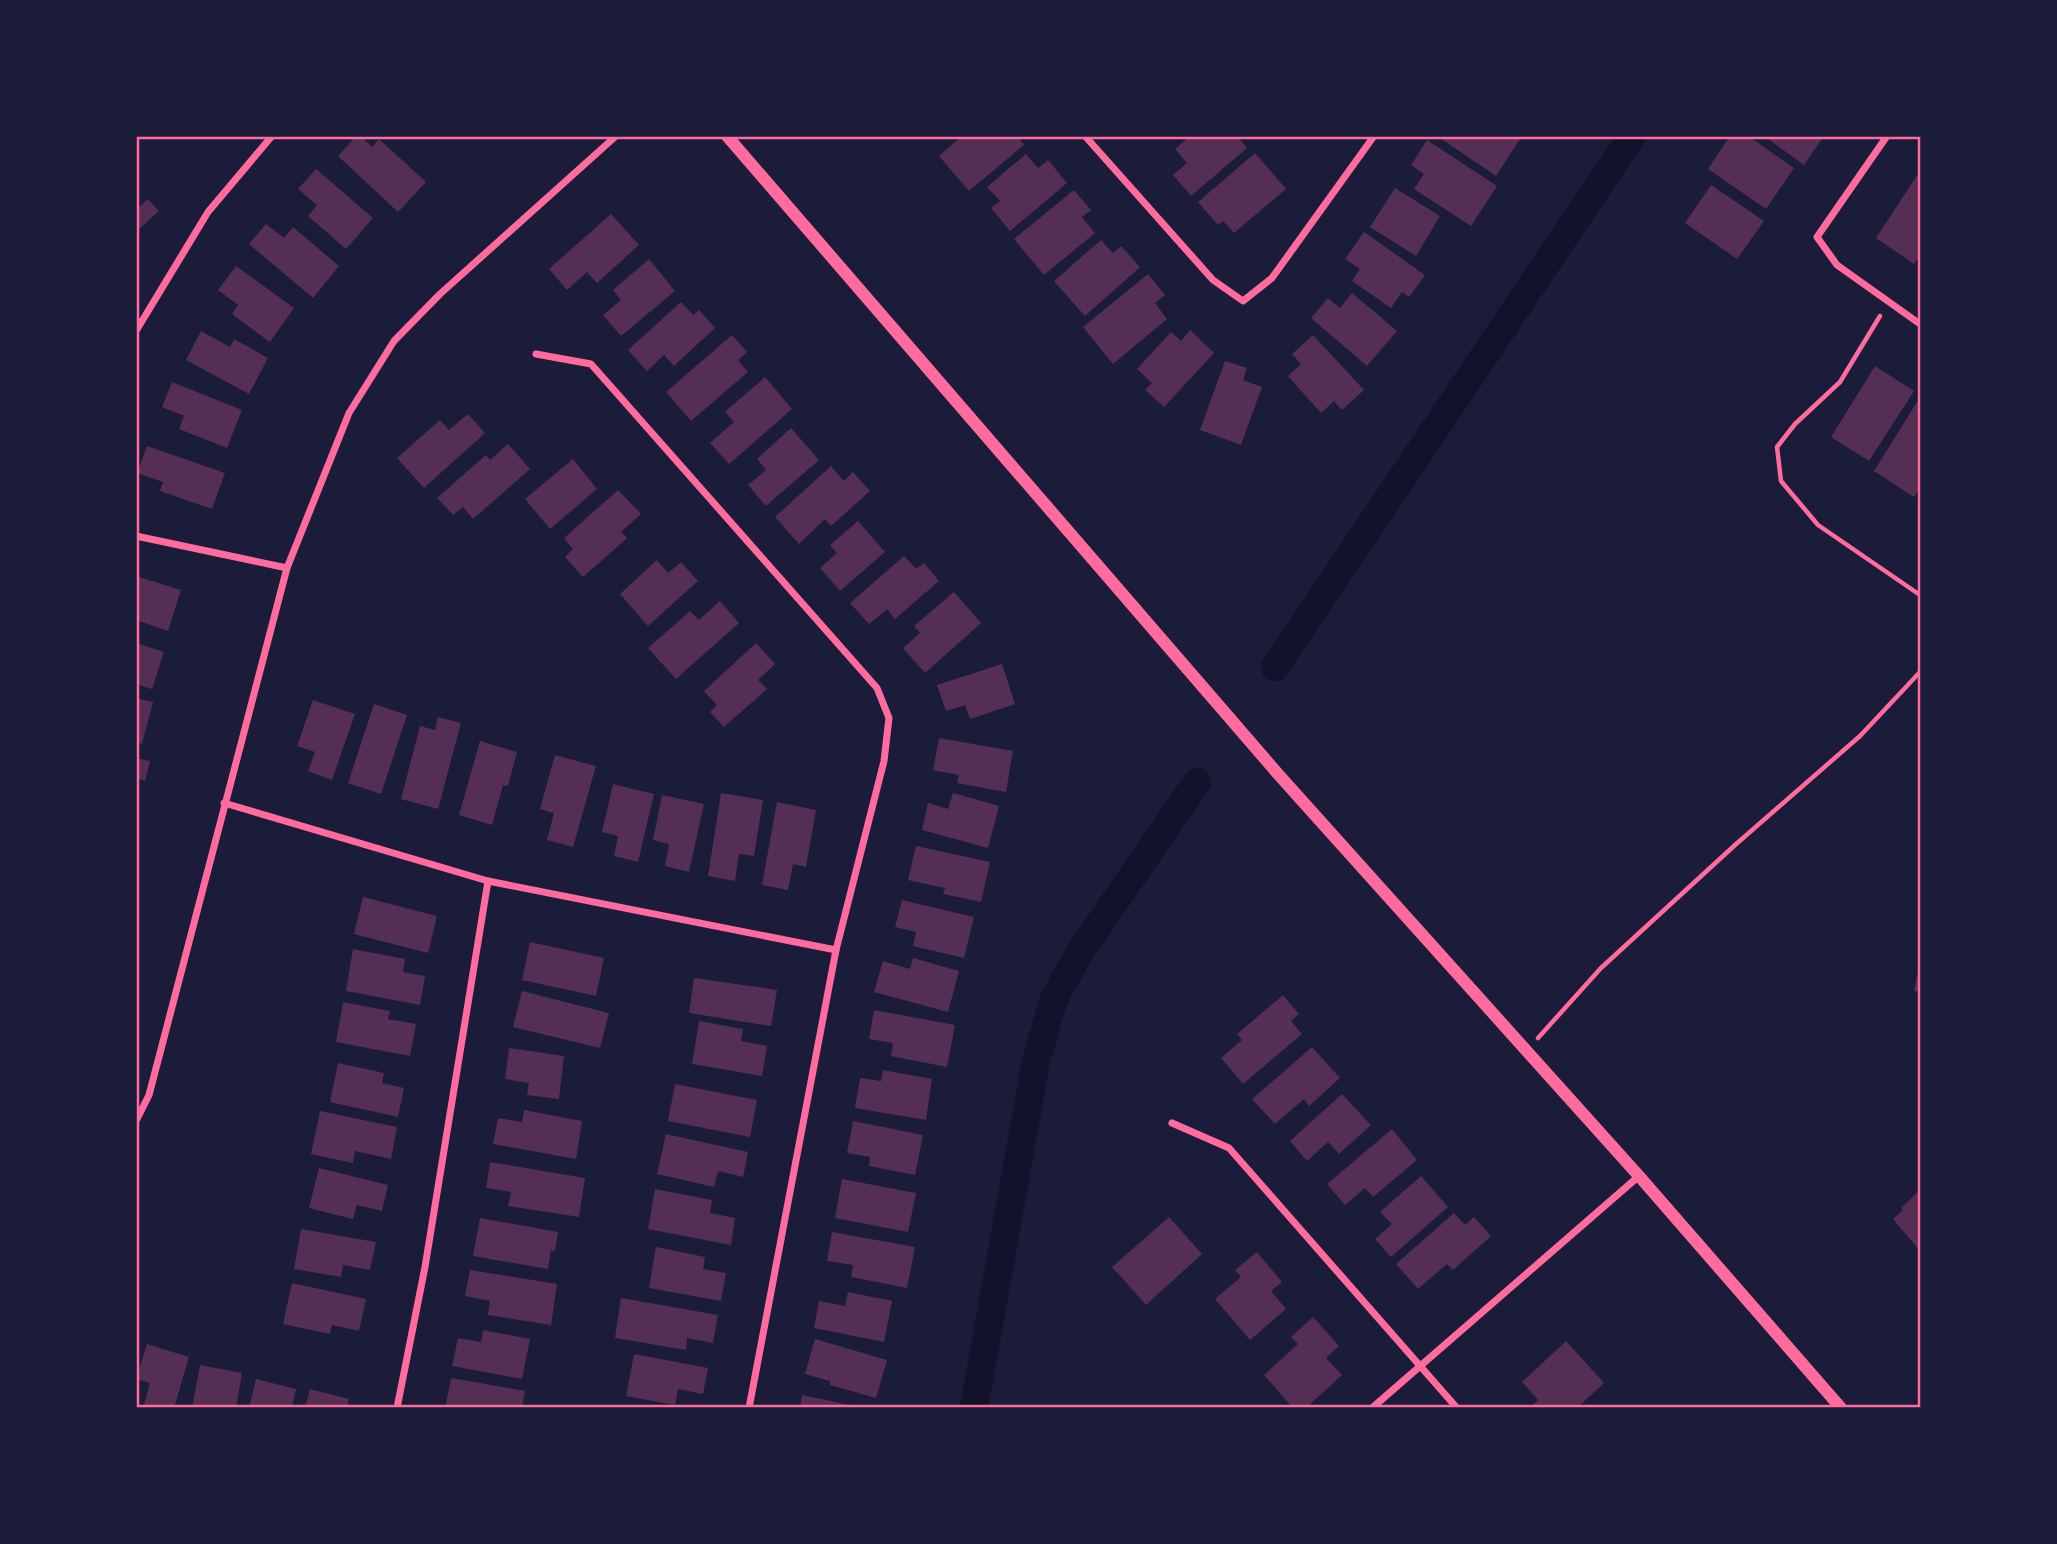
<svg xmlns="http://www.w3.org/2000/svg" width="2057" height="1544" viewBox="0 0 2057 1544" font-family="Poppins,sans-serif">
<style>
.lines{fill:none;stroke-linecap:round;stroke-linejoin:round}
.canal{stroke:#12122b;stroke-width:28}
.building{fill:#542f53}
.path{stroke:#ff6b9d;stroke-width:4.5}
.minor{stroke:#ff6b9d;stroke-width:7}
.tertiary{stroke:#ff6b9d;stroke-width:12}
.neatline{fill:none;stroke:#ff6b9d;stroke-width:2.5}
</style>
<rect width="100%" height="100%" fill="#1b1b3a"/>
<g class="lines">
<!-- canal -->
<g class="canal">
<polyline points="1275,667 1632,136"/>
<polyline points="974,1408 1036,1061 1054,999 1078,955 1197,782"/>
</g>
</g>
<!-- building -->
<g class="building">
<polygon points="356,136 361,136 372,147 379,139 426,182 398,212 338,156"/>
<polygon points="962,136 1017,136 1024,145 969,191 939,156"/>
<polygon points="1190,136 1237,136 1247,148 1191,196 1173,175 1187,163 1175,149"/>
<polygon points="1437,136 1522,136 1496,176"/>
<polygon points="1730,136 1748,136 1794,168 1766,209 1708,169"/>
<polygon points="1764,136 1824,136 1804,165"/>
<polygon points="1427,140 1497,186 1471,226 1414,189 1424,174 1411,165"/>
<polygon points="1255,153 1286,189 1234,233 1223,221 1218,225 1198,202"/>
<polygon points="1026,154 1038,168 1048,160 1067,183 1010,231 991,208 1000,201 987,187"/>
<polygon points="316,169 373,218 346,249 308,216 317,205 298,189"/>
<polygon points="1920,171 1920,255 1914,264 1876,238"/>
<polygon points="1711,185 1764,221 1737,259 1685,223"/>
<polygon points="1395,188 1440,216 1416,256 1370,227"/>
<polygon points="1074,190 1091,210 1082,217 1095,233 1044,275 1014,239"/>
<polygon points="148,199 159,211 136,232 136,203 140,206"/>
<polygon points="611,214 639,245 597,283 587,272 567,290 549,269"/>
<polygon points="266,224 284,238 293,227 339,266 313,298 249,244"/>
<polygon points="1364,232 1425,275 1409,297 1402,292 1391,308 1352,281 1360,269 1345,259"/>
<polygon points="1101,240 1113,253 1121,246 1140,267 1085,316 1054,281"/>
<polygon points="649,259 675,291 621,336 603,315 621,300 613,290"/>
<polygon points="236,266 294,308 270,342 232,314 238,305 218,290"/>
<polygon points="1148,274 1165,295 1155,303 1167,319 1113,364 1083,327"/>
<polygon points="1352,293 1397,331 1367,366 1311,318 1328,298 1340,308"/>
<polygon points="681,302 693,315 699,310 715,328 674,366 664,355 647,371 628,350"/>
<polygon points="1190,330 1214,353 1164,407 1145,390 1152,383 1137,369 1171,332 1181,341"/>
<polygon points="201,331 230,347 234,339 268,358 249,394 186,360"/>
<polygon points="732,335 747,352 738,360 748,372 691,421 666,392"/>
<polygon points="1313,335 1364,390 1342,410 1334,401 1321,413 1288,376 1301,364 1292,354"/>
<polygon points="1225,361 1247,368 1243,380 1262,387 1241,445 1200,430"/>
<polygon points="1875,366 1914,391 1869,461 1831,437"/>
<polygon points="765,377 792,409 729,464 710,443 734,422 725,412"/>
<polygon points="172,382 242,410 227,448 179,429 184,416 162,407"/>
<polygon points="1920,397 1920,487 1914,497 1874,471"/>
<polygon points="468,414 485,433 424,488 397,458 440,420 449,430"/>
<polygon points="791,428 819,460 766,506 748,485 766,470 757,459"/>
<polygon points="508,444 530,469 473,519 463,507 453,515 437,498 486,455 490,460"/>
<polygon points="147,446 225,473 212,509 160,491 163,482 137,473"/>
<polygon points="573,459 597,489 550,529 525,499"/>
<polygon points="831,466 844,481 853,472 870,491 831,526 825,519 799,544 775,517"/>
<polygon points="618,490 641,514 621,532 627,538 583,577 565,557 573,549 564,538"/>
<polygon points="858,521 885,552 840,591 820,568 837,553 830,545"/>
<polygon points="904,556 916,569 924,563 939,581 895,619 887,609 869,624 850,603"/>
<polygon points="657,560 668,573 681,562 698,581 648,626 620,594"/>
<polygon points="136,576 181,590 168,631 136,620"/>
<polygon points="954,592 981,623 925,673 903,648 920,633 914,626"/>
<polygon points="720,601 739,623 676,679 648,648 690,611 699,620"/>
<polygon points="136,643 164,652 152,689 136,684"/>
<polygon points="756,643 775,664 758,680 767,689 724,727 710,712 717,705 704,691"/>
<polygon points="1002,664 1015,704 970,719 965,705 946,711 937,685"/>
<polygon points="136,698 153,702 142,744 136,742"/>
<polygon points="313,700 355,714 332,780 308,771 315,752 297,746"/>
<polygon points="374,704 407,715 381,794 348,783"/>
<polygon points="438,717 461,723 438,809 401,799 420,726 435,730"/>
<polygon points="939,738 1013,751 1006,792 957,783 959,775 933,770"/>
<polygon points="480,741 517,752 508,786 503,785 492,825 459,815"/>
<polygon points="555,755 596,766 573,847 547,840 554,813 540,809"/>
<polygon points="136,758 150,761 145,781 136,778"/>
<polygon points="613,784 654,794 638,862 614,856 618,836 602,832"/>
<polygon points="721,793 763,800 754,856 739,854 735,881 708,876"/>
<polygon points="953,793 999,806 988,848 922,830 928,803 948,809"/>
<polygon points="662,795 704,804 689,872 665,866 669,844 653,840"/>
<polygon points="777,802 816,810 806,867 793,864 788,890 762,885"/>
<polygon points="916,846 990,862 981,902 943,894 945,888 908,880"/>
<polygon points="363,897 437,916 428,953 354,934"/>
<polygon points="902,900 974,917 964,958 913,946 916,932 895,927"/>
<polygon points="530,942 604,958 596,996 522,980"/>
<polygon points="353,949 405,959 403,972 425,976 420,1005 346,991"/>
<polygon points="913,958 959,971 948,1012 874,992 883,961 910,969"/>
<polygon points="1919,966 1920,966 1920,992 1914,991"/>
<polygon points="694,978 777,990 771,1026 689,1013"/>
<polygon points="522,991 609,1013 600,1048 513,1027"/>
<polygon points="1283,995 1299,1014 1291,1021 1302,1034 1243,1084 1221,1058 1242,1040 1237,1034"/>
<polygon points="343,1002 390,1011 388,1019 416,1024 410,1056 336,1042"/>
<polygon points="874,1010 955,1025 947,1067 891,1056 893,1043 869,1039"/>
<polygon points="699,1021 743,1029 741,1041 767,1046 762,1076 692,1064"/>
<polygon points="1312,1047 1340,1078 1309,1106 1304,1099 1275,1124 1252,1099"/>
<polygon points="509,1048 564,1056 559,1099 527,1095 529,1083 505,1079"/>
<polygon points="338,1063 384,1073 382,1083 404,1088 398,1117 330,1102"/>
<polygon points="883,1070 932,1079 926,1120 855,1108 860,1078 881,1081"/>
<polygon points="675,1084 757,1100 750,1137 668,1121"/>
<polygon points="1342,1094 1371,1125 1339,1154 1328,1142 1307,1161 1290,1141"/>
<polygon points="524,1110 582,1121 576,1159 493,1144 498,1118 522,1122"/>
<polygon points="320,1111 397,1127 391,1159 355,1151 353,1163 311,1154"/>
<polygon points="853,1121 923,1135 915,1175 869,1166 870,1157 847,1153"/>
<polygon points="1392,1129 1417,1160 1373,1197 1365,1188 1345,1205 1327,1184"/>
<polygon points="666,1134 748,1152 743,1177 718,1171 714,1187 657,1174"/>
<polygon points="490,1162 585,1178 579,1217 508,1206 511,1192 486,1188"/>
<polygon points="319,1168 388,1185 382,1211 357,1205 353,1219 309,1208"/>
<polygon points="1421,1176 1448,1207 1391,1257 1375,1239 1392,1224 1380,1212"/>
<polygon points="842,1179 916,1193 908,1232 835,1218"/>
<polygon points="655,1189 712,1200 710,1213 735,1218 731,1245 648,1229"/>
<polygon points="1920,1190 1920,1251 1893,1219 1903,1210 1901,1208"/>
<polygon points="1454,1213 1465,1225 1474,1217 1491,1236 1453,1270 1447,1264 1418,1289 1396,1264"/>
<polygon points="1169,1217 1202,1254 1146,1305 1112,1267"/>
<polygon points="480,1218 558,1232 555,1251 551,1250 548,1269 473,1256"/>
<polygon points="301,1229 376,1242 370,1270 343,1265 341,1277 294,1269"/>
<polygon points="832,1232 915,1247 907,1288 851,1277 853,1265 827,1261"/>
<polygon points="656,1247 705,1257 703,1269 726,1273 721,1301 649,1288"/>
<polygon points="1257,1252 1282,1282 1271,1291 1286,1309 1250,1340 1215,1299 1241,1277 1235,1270"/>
<polygon points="470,1270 557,1284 551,1325 488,1315 490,1301 465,1296"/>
<polygon points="292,1283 366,1299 359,1331 332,1325 330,1334 283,1324"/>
<polygon points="848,1292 892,1301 884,1342 814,1328 819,1301 845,1306"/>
<polygon points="621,1298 718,1315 713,1343 687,1338 686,1350 615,1338"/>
<polygon points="1313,1317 1339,1346 1326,1358 1342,1375 1306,1408 1293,1408 1264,1375 1298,1344 1291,1337"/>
<polygon points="483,1330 530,1339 522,1379 452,1366 458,1338 481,1342"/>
<polygon points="815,1339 887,1360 876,1398 830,1385 830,1381 805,1374"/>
<polygon points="1566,1341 1604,1383 1577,1408 1530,1408 1538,1400 1522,1382"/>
<polygon points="147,1344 189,1357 174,1408 143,1408 150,1383 136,1379"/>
<polygon points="634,1354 708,1368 703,1394 678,1389 675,1405 626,1396"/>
<polygon points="200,1365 242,1373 236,1408 192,1408"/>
<polygon points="451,1378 525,1391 522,1408 445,1408"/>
<polygon points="256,1379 296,1389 292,1408 249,1408"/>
<polygon points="310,1389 349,1399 347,1408 305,1408"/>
<polygon points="802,1395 854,1406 854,1408 800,1408"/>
</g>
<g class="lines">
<!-- path -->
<g class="path">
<polyline points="1880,316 1840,382 1795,424 1777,447 1781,481 1818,525 1920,595"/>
<polyline points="1538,1038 1601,968 1735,845 1860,736 1920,672"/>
</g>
<!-- minor -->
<g class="minor">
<polyline points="1085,136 1213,280 1243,301 1272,278 1374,136"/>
<polyline points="1887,136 1817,237 1837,265 1920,324"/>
<polyline points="136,331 208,212 272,136"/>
<polyline points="536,354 591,364 877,688 889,718 884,761 836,950 749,1408"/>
<polyline points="136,536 287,568"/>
<polyline points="224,803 488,881 836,950"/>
<polyline points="136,1121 149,1095 287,568 349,413 394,341 440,294 616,136"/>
<polyline points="1172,1123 1229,1148 1457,1408"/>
<polyline points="397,1408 425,1267 488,881"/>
<polyline points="1372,1408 1639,1176"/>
</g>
<!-- tertiary -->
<polyline class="tertiary" points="727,136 1278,774 1639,1176 1841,1408"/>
</g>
<!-- border -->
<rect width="2057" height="1544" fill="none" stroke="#1b1b3a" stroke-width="276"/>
<rect x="138" y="138" width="1781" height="1268" class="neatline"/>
</svg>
